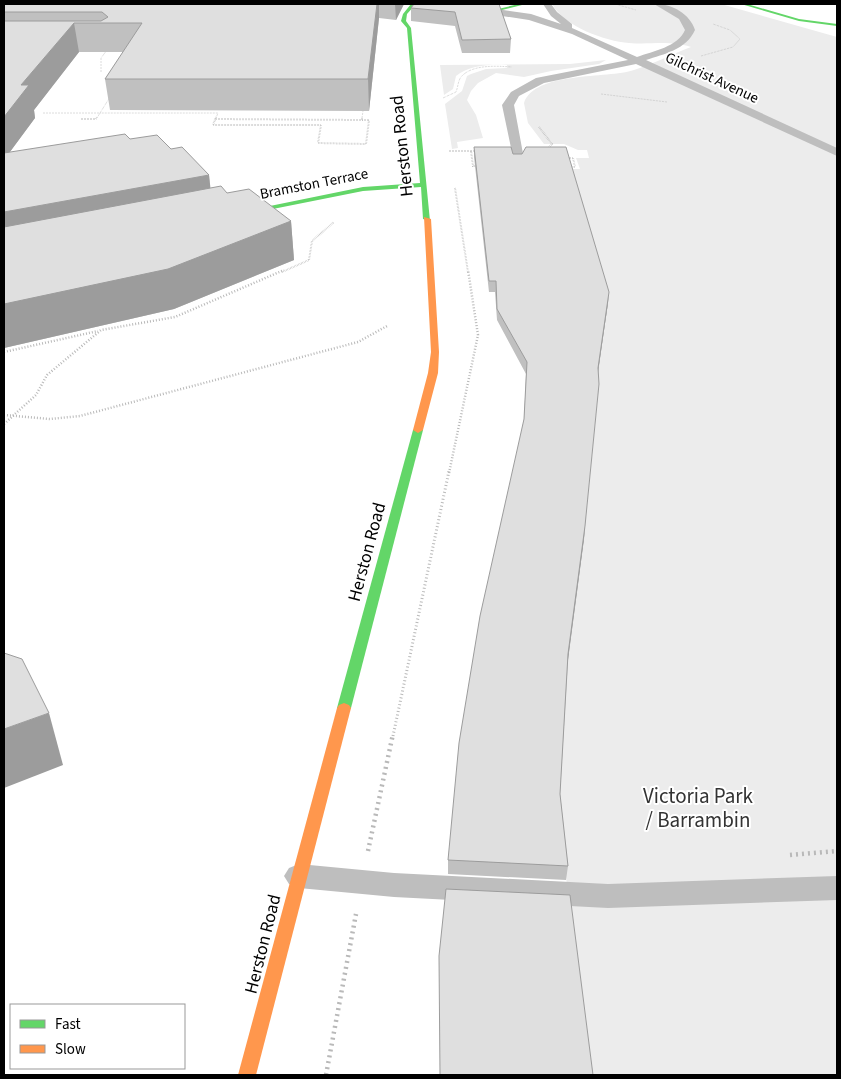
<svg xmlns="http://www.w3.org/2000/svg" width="841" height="1079" viewBox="0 0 841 1079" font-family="'Source Sans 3',sans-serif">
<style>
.green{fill:#ececec}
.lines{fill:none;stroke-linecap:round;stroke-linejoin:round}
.path-far4{stroke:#b9b9b9;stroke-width:1;stroke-dasharray:0.5 1;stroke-linecap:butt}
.path-far3{stroke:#b9b9b9;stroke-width:2;stroke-dasharray:0.5 1;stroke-linecap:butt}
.path-far2{stroke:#b9b9b9;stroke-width:2.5;stroke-dasharray:1 2;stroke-linecap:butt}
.path-far1{stroke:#b9b9b9;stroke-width:3;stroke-dasharray:1 2.5;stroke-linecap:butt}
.path{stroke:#b9b9b9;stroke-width:4.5;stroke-dasharray:2 4;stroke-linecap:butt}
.lane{fill:#bebebe;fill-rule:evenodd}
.fast{fill:#63d668;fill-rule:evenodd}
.slow{fill:#ff974d;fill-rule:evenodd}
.wall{fill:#c0c0c0}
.shaded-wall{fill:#9c9c9c}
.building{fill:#dfdfdf;stroke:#9c9c9c}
.labels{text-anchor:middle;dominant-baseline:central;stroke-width:4;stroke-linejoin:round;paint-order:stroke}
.far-street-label{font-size:15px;fill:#000;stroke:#fff}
.street-label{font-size:18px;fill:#000;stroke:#fff}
.near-park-label{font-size:21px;fill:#333;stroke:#fff}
</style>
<rect width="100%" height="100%" fill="#fff"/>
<!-- green -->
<g class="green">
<path d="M552 4H721L837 37V1075H589L558 808 567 667 584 539 598 396 597 380 606 319 569 169H580L576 158H589L587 150H578L564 144H544L528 123 524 103C535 71 607 79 634 70 653 64 672 54 691 47 668 40 652 45 629 43 605 41 565 27 552 4Z"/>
<path d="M606 60 599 64 551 71 524 77 496 73 478 83 471 91 467 100 476 115 483 138 457 142 458 148 452 149 445 104 462 91 467 76 471 74 486 69 507 68V65C491 64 469 65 456 76L453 89 444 95 440 65 570 64Z"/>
</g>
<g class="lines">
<!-- path-far4 -->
<g class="path-far4">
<polyline points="615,4 636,10"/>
<polyline points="701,56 733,47 740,39 730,30 713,24"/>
<polyline points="101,72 101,58 107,50"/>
<polyline points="601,94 667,102"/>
<polyline points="110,97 100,113 218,113 216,118"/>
<path d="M443 98 456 92C458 87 458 81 461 77 472 64 497 66 512 67"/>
<polyline points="43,113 100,113 97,118"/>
<polyline points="362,118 363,111"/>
</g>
<!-- path-far3 -->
<g class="path-far3">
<polyline points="216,117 213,125 321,125 318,143 366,144 369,120 362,120"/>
<polyline points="81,119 96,119 97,117"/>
<polyline points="215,119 362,120 362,117"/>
<polyline points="539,127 552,144 547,150"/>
<polyline points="449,151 477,151"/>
<polyline points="471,151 473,166 477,166"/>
<polyline points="566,158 573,158 575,167 568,167"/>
<polyline points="455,188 468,272"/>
<polyline points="282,272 309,260 312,241 334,222"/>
</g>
<!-- path-far2 -->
<g class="path-far2">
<polyline points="4,352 98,331"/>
<polyline points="4,415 50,419 80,416 358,342 387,326"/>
<polyline points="4,424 36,395 47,375 101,330 175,317 284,270"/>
<polyline points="449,473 478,335 468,270"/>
</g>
<!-- path-far1 -->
<polyline class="path-far1" points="393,736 449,471"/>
<!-- path -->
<g class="path">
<polyline points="368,851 393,734"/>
<polyline points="790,855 837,851"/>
<polyline points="326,1075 356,914"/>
</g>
<!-- lane -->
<g class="lane">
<path d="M543 4H551L557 12 572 24V28L637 57C653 51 678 47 685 30L679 19 654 4C670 3 690 13 695 30 686 50 664 54 646 60L837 148V156L636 64 544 83 519 96 514 105 524 159 522 162H514L502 105 511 92 536 78 628 60 572 34 529 20 489 14 484 11 489 8 531 14 561 24 551 16Z"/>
<polygon points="299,864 394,873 608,884 837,876 837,900 608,908 394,897 299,888 289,884 284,876 289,868"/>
</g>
<!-- fast -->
<g class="fast">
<polygon points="411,4 415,5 407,14 406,21 411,28 430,221 423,219 421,187 363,191 233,217 233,213 236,213 363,187 420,183 407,28 401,21 403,14"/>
<polygon points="519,4 526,4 498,11 464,13 462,12 498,9"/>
<polygon points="741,4 747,4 799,19 837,24 837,26 799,21"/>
<polygon points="418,427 423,430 351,708 349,711 339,711 337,708 413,430"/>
</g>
<!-- slow -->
<g class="slow">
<polygon points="424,217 431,219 439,352 438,373 423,430 418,433 413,430 428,373 431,352"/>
<polygon points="344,703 349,705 351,708 256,1075 238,1075 337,708 339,705"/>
</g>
</g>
<!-- wall -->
<g class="wall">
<polygon points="4,4 404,4 396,20 379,18 369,111 110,110 105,79 123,52 79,52 34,110 35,118 9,153 130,139 171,149 209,175 210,188 227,193 291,221 294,260 174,309 4,348"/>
<polygon points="414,4 503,4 499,5 511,39 510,53 462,53 455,26 411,21 411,8"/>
<polygon points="474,147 513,154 608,303 598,371 584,539 568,660 560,794 568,866 566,880 448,874 448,860 524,420 526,374 497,320 495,292 489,292 474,157"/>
</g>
<!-- shaded-wall -->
<g class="shaded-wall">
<polygon points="377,4 379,4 379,18 369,111 368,79"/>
<polygon points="395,4 404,4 396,20"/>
<polygon points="74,23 79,52 34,110 35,118 4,160 4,117 21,85"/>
<polygon points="209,175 213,211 4,252 4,212"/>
<polygon points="291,221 294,260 174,309 4,348 4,304"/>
<polygon points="609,292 608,303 597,380 598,368"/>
<polygon points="585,526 584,539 567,667 568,654"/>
<polygon points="49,713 63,765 4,788 4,729"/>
</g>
<!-- building -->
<g class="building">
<polygon points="4,4 377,4 368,79 105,79 142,23 74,23 21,85 29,85 4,117 4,21 101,21 108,17 102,12 4,12"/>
<polygon points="414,4 499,4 511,39 462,40 455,12 411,8"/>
<polygon points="125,134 130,139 157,135 171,149 182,147 209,175 4,212 4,153"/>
<polygon points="474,147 511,147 513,154 522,154 526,147 566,147 609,292 598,368 599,384 585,526 568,654 560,794 568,866 448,860 459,743 480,616 524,419 527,362 497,309 496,281 489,281"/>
<polygon points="221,186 227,193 249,189 291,221 168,269 4,304 4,227"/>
<polygon points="4,653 22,659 49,713 4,729"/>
<polygon points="446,889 570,895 593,1075 440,1075 439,956"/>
</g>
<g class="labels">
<!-- far-street labels -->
<g class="far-street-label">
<text transform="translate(712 78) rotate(25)">Gilchrist Avenue</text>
<text transform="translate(314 184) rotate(-11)">Bramston Terrace</text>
</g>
<!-- street labels -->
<g class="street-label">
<text transform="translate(402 146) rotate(-96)">Herston Road</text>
<text transform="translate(367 552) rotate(-75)">Herston Road</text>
<text transform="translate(263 944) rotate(-76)">Herston Road</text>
</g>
<!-- near-park labels -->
<g class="near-park-label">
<text x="698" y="796">Victoria Park<tspan x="698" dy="24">/ Barrambin</tspan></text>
</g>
</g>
<!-- border -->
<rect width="841" height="1079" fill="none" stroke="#000000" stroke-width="10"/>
<!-- legend -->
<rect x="10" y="1004" width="175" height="65" fill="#ffffff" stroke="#999999"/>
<rect x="20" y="1020" width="25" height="8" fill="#63d668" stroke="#999999"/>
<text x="55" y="1029" font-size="15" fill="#000000">Fast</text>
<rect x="20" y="1045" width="25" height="8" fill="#ff974d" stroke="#999999"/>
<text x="55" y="1054" font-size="15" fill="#000000">Slow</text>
</svg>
